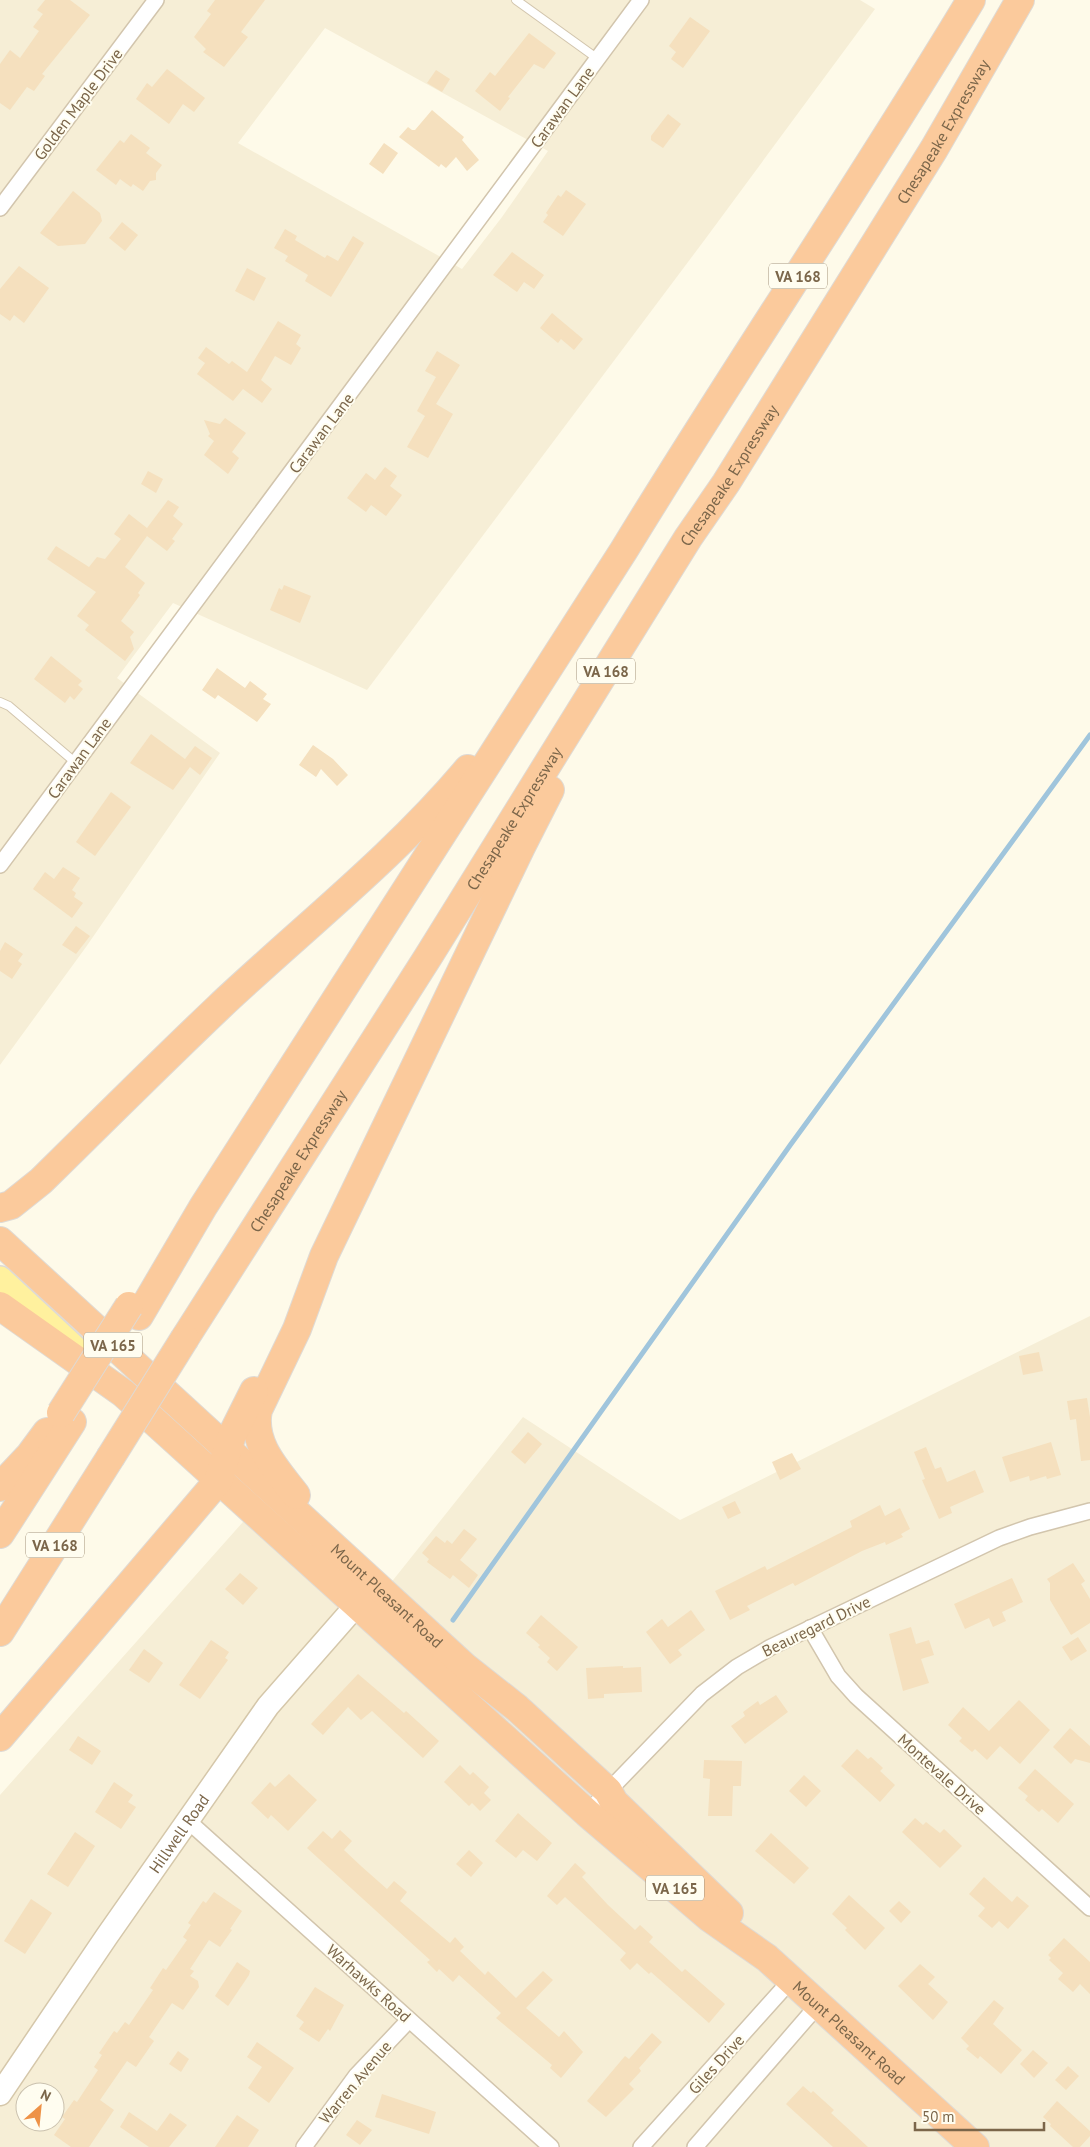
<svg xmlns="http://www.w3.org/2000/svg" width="1090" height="2147" viewBox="0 0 1090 2147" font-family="'PT Sans',sans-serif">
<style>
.residential{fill:#f6eed6;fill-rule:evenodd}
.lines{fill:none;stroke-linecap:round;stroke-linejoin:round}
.stream{stroke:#a0c5dc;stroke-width:5}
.building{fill:#f5e0be}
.lane-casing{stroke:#d2c5ad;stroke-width:10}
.street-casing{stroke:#d2c5ad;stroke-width:18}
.secondary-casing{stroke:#d5c7aa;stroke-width:25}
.primary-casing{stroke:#dfdad4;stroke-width:28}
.highway-casing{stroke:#dfdad4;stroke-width:30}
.lane{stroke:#fff;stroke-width:8}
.street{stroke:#fff;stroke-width:15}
.secondary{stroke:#fff;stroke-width:22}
.primary{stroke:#fff19e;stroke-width:25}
.highway{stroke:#fbca9c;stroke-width:28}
.highway-bridge-casing{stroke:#dfdad4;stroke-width:30;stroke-linecap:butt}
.highway-bridge{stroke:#fbca9c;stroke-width:28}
.labels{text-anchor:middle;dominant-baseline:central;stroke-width:4;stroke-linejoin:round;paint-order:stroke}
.shield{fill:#fffdf0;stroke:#a3937c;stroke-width:1}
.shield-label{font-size:15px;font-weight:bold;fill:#7b664a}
.street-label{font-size:16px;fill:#7b664a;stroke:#fffdf0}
</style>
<rect width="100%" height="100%" fill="#fefae9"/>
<!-- residential -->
<g class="residential">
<path d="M0 0H860L875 9 706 238 367 690 173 603 117 678 220 753 86 947 0 1065ZM325 28 548 151 502 217 462 269 238 143Z"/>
<path d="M1090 1316V2147H0V1795L283 1477 386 1589 523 1417 680 1520ZM25 2092H55V2122H25Z"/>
</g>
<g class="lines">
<!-- stream -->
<polyline class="stream" points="453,1620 791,1144 1090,735"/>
</g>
<!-- building -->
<g class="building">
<polygon points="45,0 70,0 90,15 42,74 45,76 34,91 27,87 10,110 0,103 0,64 10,50 20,58 39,31 33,27 43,14 37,10"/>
<polygon points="215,0 265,0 241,32 248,37 224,67 203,52 206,49 194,37 211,14 207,11"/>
<polygon points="690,17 710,31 683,68 671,59 676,52 669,46"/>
<polygon points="529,33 556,53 544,69 534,64 508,97 510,98 500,111 475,91 490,72 495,76"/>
<polygon points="167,69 205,98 194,112 183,104 169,124 136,99 147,83 152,87"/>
<polygon points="436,70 450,79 442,92 427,83"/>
<polygon points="432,110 464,137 462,140 479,160 467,171 456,157 446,168 441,164 439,167 399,137 408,127 412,130 415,130"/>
<polygon points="668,114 681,124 663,148 651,140 651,136"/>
<polygon points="131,134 150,148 146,153 162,165 156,173 156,180 150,181 143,191 133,184 131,187 120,179 116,185 96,170 120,140 124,143"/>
<polygon points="384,143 398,153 383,174 369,164"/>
<polygon points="566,190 586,204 563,236 543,222 548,215 546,213 558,195 561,197"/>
<polygon points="73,191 100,213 102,221 85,244 58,246 40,233"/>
<polygon points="122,222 138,235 125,251 109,238"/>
<polygon points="285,229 297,236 295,240 325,258 327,255 338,261 353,236 364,243 331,297 305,281 308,275 285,261 288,256 274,248"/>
<polygon points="512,252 544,275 534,289 524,282 517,292 493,275"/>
<polygon points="19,266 49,288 24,323 14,315 10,321 0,314 0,289"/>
<polygon points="247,268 266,278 254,301 235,291"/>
<polygon points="552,313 583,339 574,350 561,339 558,343 540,328"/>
<polygon points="278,321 301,335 296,344 301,348 291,365 275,356 261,380 272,389 262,403 243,389 233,401 197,374 205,363 198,358 206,347 229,364 232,361 247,372"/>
<polygon points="437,351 460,365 436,404 453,414 428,458 407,447 425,416 417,411 436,377 425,371"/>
<polygon points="225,418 246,433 232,452 239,458 228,474 204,455 214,441 208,436 210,434 204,420 220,424"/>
<polygon points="385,467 397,476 390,486 402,495 386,516 371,505 366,512 347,498 366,473 375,480"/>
<polygon points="148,471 163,479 156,493 141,484"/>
<polygon points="168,500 179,507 173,516 183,524 172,539 175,541 167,551 147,536 125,567 145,583 138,593 140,595 121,621 134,632 130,637 134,649 125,661 85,630 89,625 77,616 96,592 47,559 56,546 89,567 97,557 105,559 121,539 114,534 129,514 147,528"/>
<polygon points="284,585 311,596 300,623 270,610 279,588 282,590"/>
<polygon points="51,656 82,681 78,685 83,689 74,700 70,696 65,703 34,679"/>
<polygon points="217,668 245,688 250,681 267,694 263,699 271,704 257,722 218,695 215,699 202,690"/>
<polygon points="151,734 185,759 195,746 212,758 200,775 190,767 173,790 130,763"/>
<polygon points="313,745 333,759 348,775 337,786 321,769 316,777 299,765"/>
<polygon points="111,792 131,807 95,856 76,842"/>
<polygon points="63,867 80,878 72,890 76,893 74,897 83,903 72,918 33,889 45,872 54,879"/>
<polygon points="76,926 90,936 76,954 62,945"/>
<polygon points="5,942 23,954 18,961 22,964 12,979 0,971 0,951"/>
<polygon points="1039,1352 1043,1371 1023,1375 1019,1356"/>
<polygon points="1087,1398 1090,1417 1090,1460 1081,1461 1076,1419 1070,1420 1067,1401"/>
<polygon points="528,1432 542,1444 525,1464 511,1452"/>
<polygon points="1051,1442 1061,1475 1047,1479 1046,1476 1030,1481 1029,1476 1010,1482 1002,1457"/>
<polygon points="926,1447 935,1469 941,1467 947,1482 975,1470 984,1492 950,1507 952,1513 939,1519 922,1480 925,1479 914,1452"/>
<polygon points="792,1453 801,1469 780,1480 772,1462"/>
<polygon points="735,1501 741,1513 728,1519 722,1507"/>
<polygon points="880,1505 885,1516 900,1508 910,1529 901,1534 903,1537 886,1545 885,1542 862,1551 795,1586 793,1583 747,1606 750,1610 730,1620 715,1591 765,1566 767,1570 852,1527 850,1521"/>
<polygon points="464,1529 477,1539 460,1560 478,1575 469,1588 453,1575 450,1579 427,1562 429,1559 422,1553 436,1536 445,1543 447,1540 452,1544"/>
<polygon points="1073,1563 1085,1581 1081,1584 1090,1599 1090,1623 1071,1635 1050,1600 1050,1583 1047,1579"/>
<polygon points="240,1573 258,1588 243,1605 225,1589"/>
<polygon points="1012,1578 1023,1602 1002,1612 1006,1621 993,1627 989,1618 965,1629 954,1604"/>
<polygon points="691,1610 705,1630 678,1650 682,1655 670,1664 646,1632 662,1619 668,1627"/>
<polygon points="541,1615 578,1647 557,1671 547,1662 550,1658 538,1647 540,1645 526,1633"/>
<polygon points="911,1627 916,1644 929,1640 934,1655 921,1659 929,1683 903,1691 889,1634"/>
<polygon points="1078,1637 1087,1651 1071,1661 1062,1647"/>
<polygon points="211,1640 229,1652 225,1658 228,1660 200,1699 179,1685"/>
<polygon points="144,1649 163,1663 149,1683 129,1670"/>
<polygon points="623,1666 623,1668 641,1667 642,1692 604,1694 604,1698 588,1699 586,1668"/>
<polygon points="358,1674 404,1713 406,1711 439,1741 423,1758 372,1711 361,1720 348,1707 323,1735 311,1724"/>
<polygon points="776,1695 788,1712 745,1744 731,1726 745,1716 743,1712 758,1701 760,1705"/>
<polygon points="1019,1700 1050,1730 1020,1764 1000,1746 987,1760 975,1749 972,1752 959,1741 962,1738 948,1725 963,1707 989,1731"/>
<polygon points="1070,1728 1090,1746 1090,1763 1075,1759 1071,1764 1053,1747"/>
<polygon points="78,1736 101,1751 92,1765 69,1750"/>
<polygon points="857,1749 868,1759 871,1757 883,1768 880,1771 895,1785 880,1802 841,1766"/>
<polygon points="704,1760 742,1761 741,1786 733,1786 732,1816 708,1816 710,1779 703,1778"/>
<polygon points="460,1765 470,1775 473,1772 489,1787 484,1793 491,1800 480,1811 472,1803 469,1806 444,1782"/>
<polygon points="1035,1769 1074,1804 1058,1823 1042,1809 1039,1812 1025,1800 1028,1796 1018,1788"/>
<polygon points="289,1774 317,1800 288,1831 271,1815 268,1819 251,1803 270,1782 275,1787"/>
<polygon points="804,1775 821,1791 806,1807 789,1791"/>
<polygon points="114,1782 133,1795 128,1802 136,1807 121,1829 95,1812"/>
<polygon points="518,1813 552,1843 537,1861 523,1850 516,1858 495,1841"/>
<polygon points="915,1818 923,1825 926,1822 940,1833 944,1829 962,1846 940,1868 902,1832"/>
<polygon points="340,1830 352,1841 344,1850 361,1866 387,1889 394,1881 407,1892 400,1901 450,1943 455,1937 464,1947 460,1951 485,1975 488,1971 516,1998 543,1971 553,1980 526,2008 559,2037 564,2031 583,2052 561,2078 550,2068 552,2065 496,2018 501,2013 459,1975 453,1982 439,1969 437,1972 427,1962 430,1960 307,1848 323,1831 332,1839"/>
<polygon points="75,1832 95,1846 68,1887 47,1874"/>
<polygon points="771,1833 809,1868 794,1884 755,1851"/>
<polygon points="469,1850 483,1863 471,1877 456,1864"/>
<polygon points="575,1863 586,1873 582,1877 608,1905 635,1930 640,1925 653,1937 649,1942 682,1972 685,1969 725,2004 709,2023 651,1972 649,1974 637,1963 630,1970 620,1960 626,1953 565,1897 557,1905 547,1896"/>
<polygon points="984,1877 1012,1902 1017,1896 1029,1906 1008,1929 999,1921 992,1928 978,1916 985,1908 969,1894"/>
<polygon points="214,1892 242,1911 230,1929 232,1930 220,1947 209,1940 190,1969 194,1971 190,1976 198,1981 199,1987 183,2010 172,2003 149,2037 154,2041 136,2067 127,2061 100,2100 114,2110 89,2147 71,2147 54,2135 65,2119 62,2117 74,2100 77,2102 98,2070 94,2067 102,2055 99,2053 114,2031 117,2033 125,2022 129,2025 153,1990 150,1988 163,1968 166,1970 187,1940 183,1937 191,1925 188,1923 203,1901 206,1903"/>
<polygon points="849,1895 885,1928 865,1950 845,1930 847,1928 832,1914"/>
<polygon points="31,1899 52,1913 25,1954 4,1941"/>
<polygon points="899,1901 911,1912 901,1923 889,1911"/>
<polygon points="1064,1938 1090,1962 1090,1994 1080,1984 1073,1992 1058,1979 1063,1973 1049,1960 1051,1958 1048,1955"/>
<polygon points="237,1962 250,1971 249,1975 228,2006 215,1996"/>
<polygon points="920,1964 935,1977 928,1984 948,2002 933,2020 898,1986"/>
<polygon points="315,1987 344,2005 330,2031 328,2029 319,2042 299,2029 304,2022 296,2016"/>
<polygon points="994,2000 1004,2008 993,2024 1022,2050 1001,2074 980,2056 978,2059 966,2049 969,2046 961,2038"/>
<polygon points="652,2033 662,2042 639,2068 641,2071 629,2084 634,2089 606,2117 587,2101 625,2056 629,2059"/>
<polygon points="257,2042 294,2068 269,2103 248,2088 262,2067 247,2057"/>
<polygon points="1033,2050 1048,2063 1034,2078 1020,2064"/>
<polygon points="178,2051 189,2059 181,2072 169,2064"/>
<polygon points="1068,2066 1079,2076 1066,2090 1055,2080"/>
<polygon points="803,2086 811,2093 813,2091 834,2110 831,2113 868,2147 833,2147 786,2104"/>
<polygon points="382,2094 436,2112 429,2134 375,2117"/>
<polygon points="1057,2101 1090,2131 1090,2136 1080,2147 1073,2147 1050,2126 1051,2124 1043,2117"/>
<polygon points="129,2112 157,2131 170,2113 187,2125 169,2147 149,2147 120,2127"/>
<polygon points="237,2115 259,2130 248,2147 215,2147"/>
<polygon points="357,2120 372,2130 360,2145 346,2135"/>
</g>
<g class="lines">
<!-- lane casing -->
<g class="lane-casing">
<g id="lane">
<polyline points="516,0 598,59"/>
<polyline points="0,702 9,706 76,763"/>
</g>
</g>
<!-- street casing -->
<g class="street-casing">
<g id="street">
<polyline points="0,208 156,0"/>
<polyline points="0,865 641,0"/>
<polyline points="810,1628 838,1676 856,1696 1090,1908"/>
<polyline points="587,1813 702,1694 737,1667 771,1647 999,1538 1030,1527 1090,1511"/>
<polyline points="187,1820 551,2147"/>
<polyline points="304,2147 356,2076 409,2020"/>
<polyline points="641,2147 791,1980"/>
<polyline points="695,2147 818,2005"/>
</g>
</g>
<!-- secondary casing -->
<g class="secondary-casing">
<g id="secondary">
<path id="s1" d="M0 2094 107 1936 268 1706 367 1593"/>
</g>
</g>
<!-- primary casing -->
<g class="primary-casing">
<polyline id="primary" points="0,1279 73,1347"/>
</g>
<!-- highway casing -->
<g class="highway-casing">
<g id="highway">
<path d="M0 1208 11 1205 41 1181C100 1123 159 1064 219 1007 303 928 394 857 468 769"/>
<path id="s2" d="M0 1241 465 1667 517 1708 608 1791 614 1802 729 1913"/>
<path id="s3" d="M0 1306 123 1393 587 1813 710 1918 767 1958 975 2147"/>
<path d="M139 1316 203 1207 624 550C737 365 859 186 971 0"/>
<path id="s4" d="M185 1338 428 957 688 538 726 483 934 149 1020 0"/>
<polyline points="0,1487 30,1455 47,1432"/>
<path d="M296 1495C277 1470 251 1444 258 1410L297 1329 324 1256 521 847 550 790"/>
<polyline points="0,1534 72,1422"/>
<polyline points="0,1632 110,1458"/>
<polyline points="0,1737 218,1481 232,1435 254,1391"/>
</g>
</g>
<!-- lane -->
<use href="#lane" class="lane"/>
<!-- street -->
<use href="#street" class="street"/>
<!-- secondary -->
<use href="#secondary" class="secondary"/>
<!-- primary -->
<use href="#primary" class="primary"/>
<!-- highway -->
<use href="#highway" class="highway"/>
<!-- highway-bridge casing -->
<g class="highway-bridge-casing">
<g id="highway-bridge">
<polyline points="61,1413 129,1306"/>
<polyline points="110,1458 185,1338"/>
</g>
</g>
<!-- highway-bridge -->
<use href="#highway-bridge" class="highway-bridge"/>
</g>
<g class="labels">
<!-- shield labels -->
<g class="shield">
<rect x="769" y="263.5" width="58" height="25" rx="4"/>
<rect x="577" y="658.5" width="58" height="25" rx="4"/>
<rect x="84" y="1332.5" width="58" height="25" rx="4"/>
<rect x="26" y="1532.5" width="58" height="25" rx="4"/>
<rect x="646" y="1875.5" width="58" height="25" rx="4"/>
</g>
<g class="shield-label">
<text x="798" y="276">VA 168</text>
<text x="606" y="671">VA 168</text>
<text x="113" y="1345">VA 165</text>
<text x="55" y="1545">VA 168</text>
<text x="675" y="1888">VA 165</text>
</g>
<!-- street labels -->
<g class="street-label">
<text transform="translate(78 104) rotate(-53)">Golden Maple Drive</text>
<text transform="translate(562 107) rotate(-54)">Carawan Lane</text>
<text stroke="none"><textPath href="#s4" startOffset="1425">Chesapeake Expressway</textPath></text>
<text transform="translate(321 433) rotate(-53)">Carawan Lane</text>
<text stroke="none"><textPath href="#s4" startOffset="1020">Chesapeake Expressway</textPath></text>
<text transform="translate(79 758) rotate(-54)">Carawan Lane</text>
<text stroke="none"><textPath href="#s4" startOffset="615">Chesapeake Expressway</textPath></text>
<text stroke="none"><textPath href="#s4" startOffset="210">Chesapeake Expressway</textPath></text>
<text stroke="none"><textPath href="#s2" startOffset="525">Mount Pleasant Road</textPath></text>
<text transform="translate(816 1626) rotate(-26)">Beauregard Drive</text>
<text transform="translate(942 1774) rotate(42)">Montevale Drive</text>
<text stroke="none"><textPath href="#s1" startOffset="316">Hillwell Road</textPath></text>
<text transform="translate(369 1983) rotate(42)">Warhawks Road</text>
<text stroke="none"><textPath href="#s3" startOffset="1119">Mount Pleasant Road</textPath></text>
<text transform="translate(716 2064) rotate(-48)">Giles Drive</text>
<text transform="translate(355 2082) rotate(-50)">Warren Avenue</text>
</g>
</g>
<!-- north arrow -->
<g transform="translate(40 2107) rotate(27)"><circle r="24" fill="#fffdf0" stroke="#cac1ae"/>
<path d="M0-4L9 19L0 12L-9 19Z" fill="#ee9247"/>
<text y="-8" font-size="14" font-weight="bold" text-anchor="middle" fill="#7b664a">N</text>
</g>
<!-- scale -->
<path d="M915 2122v8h129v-8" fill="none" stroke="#7b664a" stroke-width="2.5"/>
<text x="922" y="2122" font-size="15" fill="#7b664a" stroke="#fffdf0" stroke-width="4" paint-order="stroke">50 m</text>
</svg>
